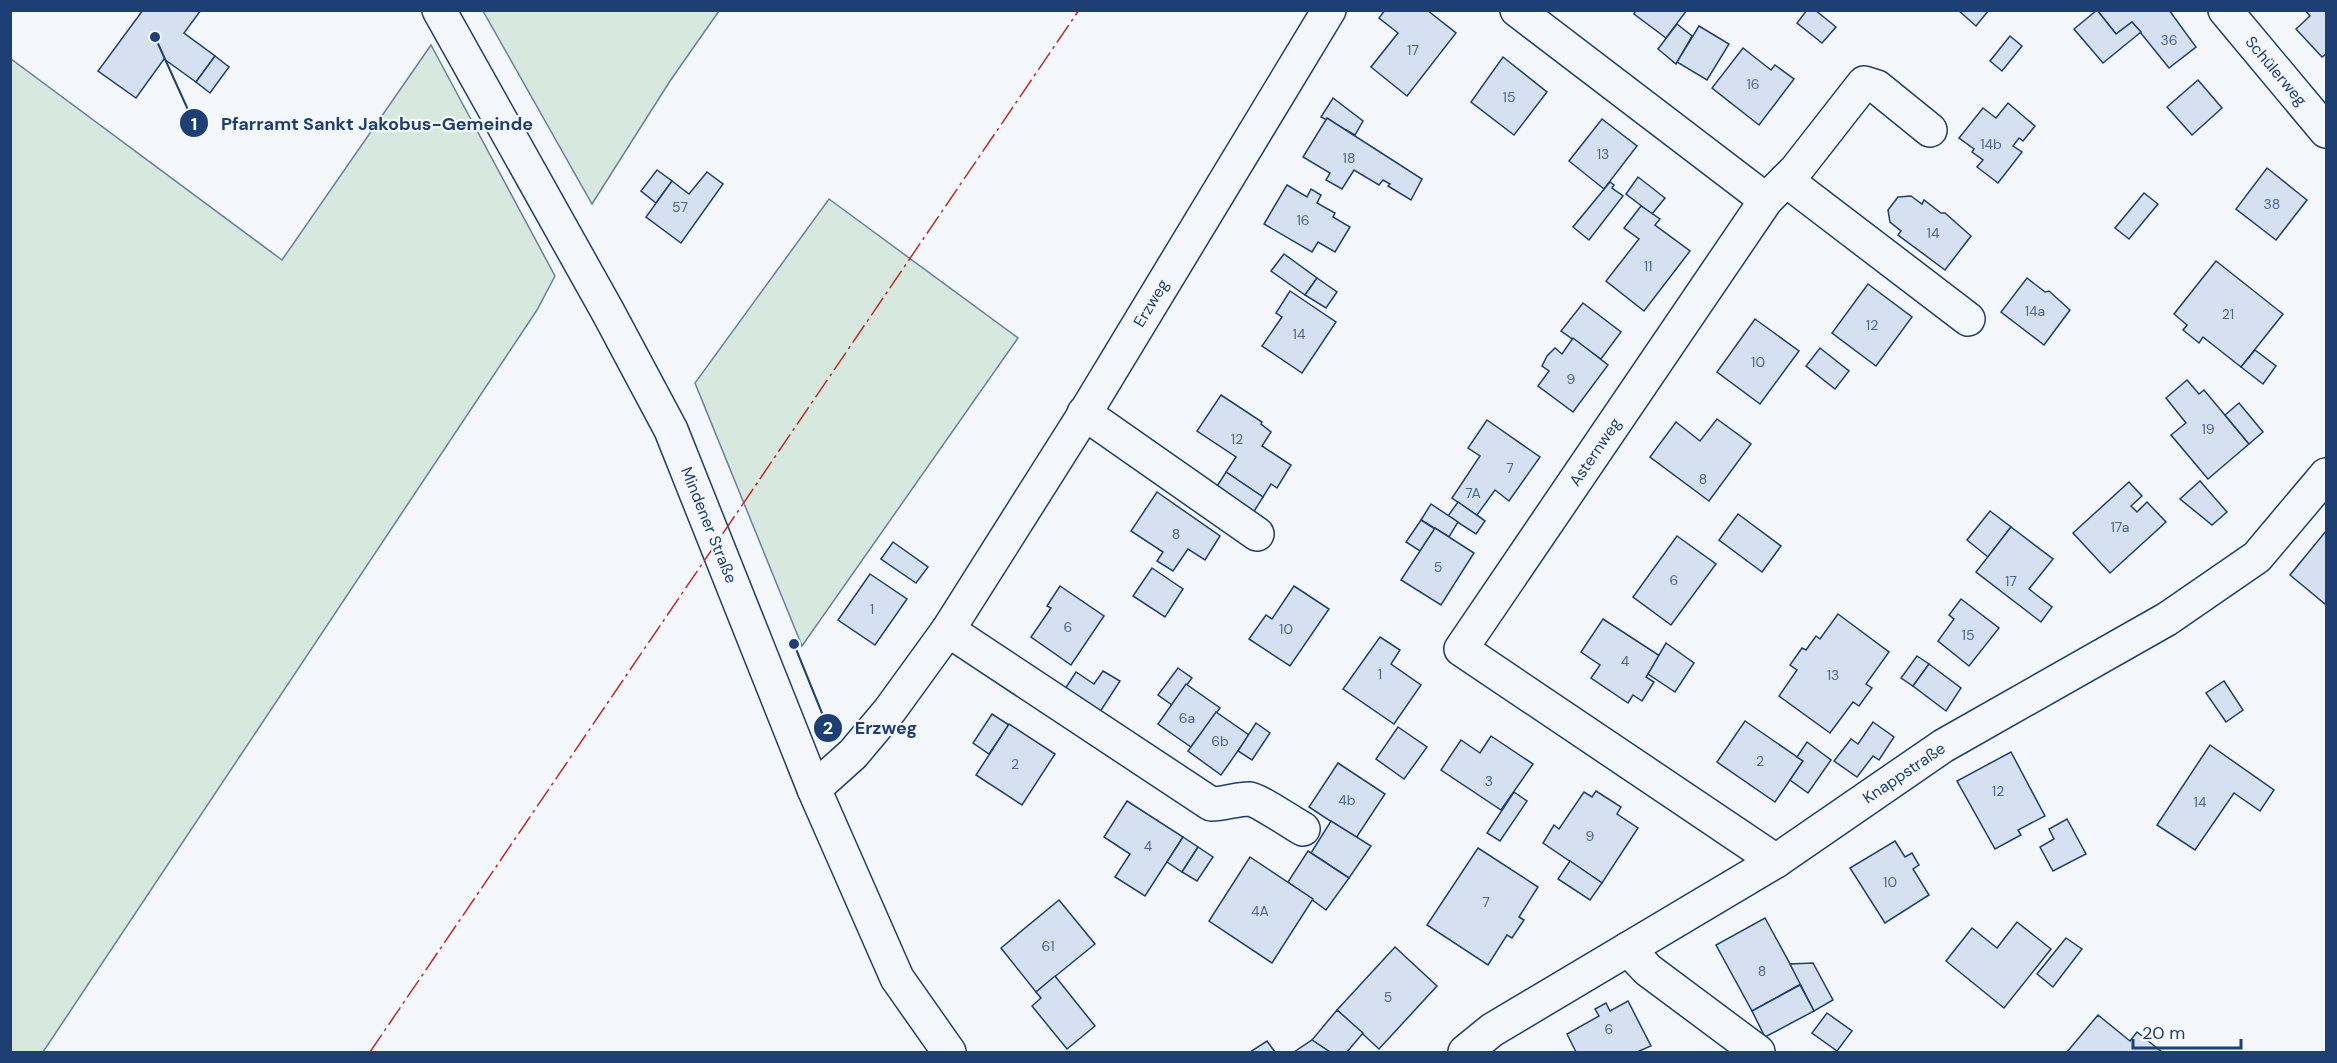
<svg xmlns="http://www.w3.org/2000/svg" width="2337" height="1063" viewBox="0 0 2337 1063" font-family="'DM Sans',sans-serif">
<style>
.green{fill:#d7e8df;stroke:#687fa3;stroke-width:1.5}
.building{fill:#d5e0f0;stroke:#1d3f73;stroke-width:1.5}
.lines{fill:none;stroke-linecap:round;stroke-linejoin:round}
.minor-casing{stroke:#1d3f73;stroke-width:36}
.minor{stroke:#f4f7fb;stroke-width:33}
.power{stroke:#c62828;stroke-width:1.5;stroke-dasharray:21 4.5 3 4.5;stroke-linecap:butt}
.labels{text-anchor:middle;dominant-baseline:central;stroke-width:4.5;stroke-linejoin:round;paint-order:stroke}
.number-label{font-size:14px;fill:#4b6792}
.street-label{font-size:16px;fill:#1d3f73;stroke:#f4f7fb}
.leader{fill:none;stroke:#1d3f73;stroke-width:2}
.callout-dot{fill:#1d3f73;stroke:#f4f7fb;stroke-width:2}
.mark-label{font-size:18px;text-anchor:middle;font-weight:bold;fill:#fff}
.callout-label{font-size:18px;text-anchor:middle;font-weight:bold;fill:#1d3f73;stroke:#f4f7fb;stroke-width:4.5;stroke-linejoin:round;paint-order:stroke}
</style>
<rect width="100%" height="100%" fill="#f4f7fb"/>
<!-- green -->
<g class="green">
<polygon points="483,11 719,11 670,81 592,204"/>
<polygon points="431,45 555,276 537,310 43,1052 11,1052 11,59 282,260"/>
<polygon points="829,199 1018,338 802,646 695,383"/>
</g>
<!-- building -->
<g class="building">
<polygon points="143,10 201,10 184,33 215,56 196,82 164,59 136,98 98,71"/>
<polygon points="1385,10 1427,10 1456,33 1407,96 1371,67 1398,33 1379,18"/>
<polygon points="1636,10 1687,10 1666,38 1634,14"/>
<polygon points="1807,10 1815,10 1836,27 1822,43 1797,23"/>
<polygon points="1958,10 1989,10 1976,26"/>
<polygon points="2097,10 2169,10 2196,47 2169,68 2132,22 2116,34"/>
<polygon points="2097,10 2116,34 2132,22 2141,32 2103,63 2074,29"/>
<polygon points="2326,10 2326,54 2322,57 2296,29 2310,16 2305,10"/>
<polygon points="1677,24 1692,36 1676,64 1658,49"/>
<polygon points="1699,26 1729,44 1707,80 1677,62"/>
<polygon points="2010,36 2022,46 2002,71 1990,61"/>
<polygon points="1743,48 1771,70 1775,65 1794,79 1759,125 1712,88"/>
<polygon points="215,56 229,67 210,93 196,82"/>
<polygon points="1503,57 1547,92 1514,135 1471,102"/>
<polygon points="2198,80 2222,108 2192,135 2167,107"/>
<polygon points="1333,98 1363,121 1355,135 1321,117"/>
<polygon points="2008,103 2035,126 2023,141 2019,138 2013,146 2022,152 1998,183 1977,167 1983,160 1972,152 1974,149 1959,138 1983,108 1996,118"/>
<polygon points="1327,118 1422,179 1411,200 1388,186 1390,184 1383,180 1379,185 1354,170 1342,189 1326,180 1330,173 1303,157"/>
<polygon points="1602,119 1637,146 1604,189 1569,161"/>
<polygon points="2267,168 2307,200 2276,240 2236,209"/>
<polygon points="657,170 672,181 656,203 641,191"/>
<polygon points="707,172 723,184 681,243 646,217 672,181 689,194"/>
<polygon points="1638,177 1665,198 1652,214 1626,194"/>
<polygon points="1610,182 1614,185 1612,188 1623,196 1589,240 1573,227"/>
<polygon points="1287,185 1307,197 1311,189 1321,195 1317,203 1335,213 1333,217 1350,227 1335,252 1318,242 1312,252 1264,224"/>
<polygon points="2144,193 2158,204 2129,239 2115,228"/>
<polygon points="1911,196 1922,204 1924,200 1941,213 1945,213 1971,236 1945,270 1898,235 1901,231 1890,222 1888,210 1898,197"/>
<polygon points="1641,206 1660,219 1655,225 1690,251 1644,311 1606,281 1639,239 1624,228"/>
<polygon points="1284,254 1317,278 1305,295 1271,271"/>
<polygon points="2216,261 2283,314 2241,367 2203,337 2199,343 2183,330 2187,325 2174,314"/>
<polygon points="1317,278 1337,292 1326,308 1305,295"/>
<polygon points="2027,278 2045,292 2049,291 2070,310 2044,345 2001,312"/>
<polygon points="1868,284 1912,317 1876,366 1832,333"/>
<polygon points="1290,291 1336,322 1302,373 1262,346 1282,317 1276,313"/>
<polygon points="1583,303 1621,332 1601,359 1561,331"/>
<polygon points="1755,319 1799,351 1760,404 1717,372"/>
<polygon points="1573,338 1608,365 1573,412 1538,386 1549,371 1542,366 1547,356 1555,348 1562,354"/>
<polygon points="1820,348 1849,371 1835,389 1806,366"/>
<polygon points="2255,350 2276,366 2263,384 2241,367"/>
<polygon points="2187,380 2199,394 2204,390 2249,444 2208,479 2171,435 2186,423 2166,398"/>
<polygon points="1221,395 1262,422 1261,424 1271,432 1262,446 1291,465 1277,488 1271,484 1263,497 1226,472 1236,457 1197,431"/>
<polygon points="2239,403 2263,432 2249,444 2225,415"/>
<polygon points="1717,419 1751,444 1709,501 1650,457 1676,422 1700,441"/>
<polygon points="1487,420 1540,457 1509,501 1495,490 1477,515 1485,521 1452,498 1480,456 1468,448"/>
<polygon points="1226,472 1263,497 1253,513 1216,488"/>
<polygon points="2200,481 2227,512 2212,525 2180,499"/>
<polygon points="2129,482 2142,496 2131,506 2137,512 2147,502 2166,522 2110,573 2073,533"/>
<polygon points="1157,492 1220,536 1205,560 1188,549 1173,571 1157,561 1163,552 1131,531"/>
<polygon points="1458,502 1485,521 1476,534 1448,516"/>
<polygon points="1431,504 1458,522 1449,537 1421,520"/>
<polygon points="1990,511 2011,527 1988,557 1967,540"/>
<polygon points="1738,514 1781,546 1762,572 1719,540"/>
<polygon points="1421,520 1435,529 1420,551 1406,542"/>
<polygon points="2011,527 2053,559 2029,589 2052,607 2041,622 1976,572"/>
<polygon points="1435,528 1474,553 1441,605 1401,580"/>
<polygon points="2326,531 2326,602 2325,604 2290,575"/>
<polygon points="1677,536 1716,564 1671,625 1633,597"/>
<polygon points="893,542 928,567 916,583 881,559"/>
<polygon points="1152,568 1183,589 1165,617 1133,596"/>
<polygon points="870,574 907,599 875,645 838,620"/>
<polygon points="1060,586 1104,616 1071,665 1031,637 1051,608 1047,606"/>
<polygon points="1294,586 1329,609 1290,666 1249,639 1266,615 1272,619"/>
<polygon points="1961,599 1999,628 1969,666 1938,641 1954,619 1949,615"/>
<polygon points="1838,614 1889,652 1866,684 1872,688 1859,706 1853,702 1830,733 1779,696 1797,670 1790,665 1802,648 1806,650 1816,636 1820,639"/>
<polygon points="1603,619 1660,656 1646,677 1654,682 1642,701 1633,695 1628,703 1591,678 1600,665 1581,652"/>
<polygon points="1380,637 1400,650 1391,664 1421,685 1394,724 1343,689"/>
<polygon points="1666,643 1694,663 1675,692 1648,674"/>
<polygon points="1917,656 1929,664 1913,686 1901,678"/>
<polygon points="1929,664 1961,688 1946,711 1913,686"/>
<polygon points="1178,668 1192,678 1172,705 1158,695"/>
<polygon points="1103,671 1120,681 1098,715 1063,692 1076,672 1094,684"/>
<polygon points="2224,681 2243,710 2226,722 2206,693"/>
<polygon points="1186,684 1220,708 1191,747 1158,724"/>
<polygon points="1216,712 1249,735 1221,775 1188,751"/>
<polygon points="992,714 1009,725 989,754 973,743"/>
<polygon points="1745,721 1803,761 1775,802 1717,762"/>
<polygon points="1873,722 1894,737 1879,760 1873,756 1857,777 1834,761 1851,739 1858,744"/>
<polygon points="1256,723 1270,733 1252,760 1238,751"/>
<polygon points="1009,724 1055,754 1022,805 976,775"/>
<polygon points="1398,727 1427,747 1404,779 1376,759"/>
<polygon points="1491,736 1533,764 1501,810 1441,770 1461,740 1480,753"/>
<polygon points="1807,742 1831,760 1808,793 1790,780 1803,761 1797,757"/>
<polygon points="2210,745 2274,790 2260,811 2234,793 2195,850 2157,825"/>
<polygon points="2011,752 2045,816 2018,830 2021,835 1995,849 1957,781"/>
<polygon points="1338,763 1385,794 1356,838 1309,807"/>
<polygon points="1596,791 1621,807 1617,814 1638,828 1602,883 1543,843 1554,825 1559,829 1584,792 1592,797"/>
<polygon points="1514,792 1527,801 1500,841 1487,833"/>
<polygon points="1127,801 1183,837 1145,896 1115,877 1130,854 1104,837"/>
<polygon points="2067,819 2086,854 2053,871 2040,847 2054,839 2049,829"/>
<polygon points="1331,821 1371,846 1349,878 1311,853"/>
<polygon points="1183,837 1198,847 1182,872 1167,862"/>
<polygon points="1895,841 1905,857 1912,853 1919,865 1913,869 1929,895 1885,923 1850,868"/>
<polygon points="1198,847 1213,857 1197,881 1182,872"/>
<polygon points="1478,848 1538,887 1519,917 1524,920 1512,938 1507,935 1488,965 1427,925"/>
<polygon points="1308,851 1349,878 1326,910 1288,882"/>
<polygon points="1250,857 1313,899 1272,963 1209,921"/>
<polygon points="1570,861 1602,883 1590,900 1558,879"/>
<polygon points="1059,900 1095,944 1036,992 1001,948"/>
<polygon points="1765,918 1801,984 1752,1011 1716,945"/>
<polygon points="2017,922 2051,949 2004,1008 1946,961 1972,928 1997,948"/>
<polygon points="2066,938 2082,949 2053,987 2037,974"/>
<polygon points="1395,947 1437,986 1379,1049 1337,1010"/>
<polygon points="1813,963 1833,1000 1814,1011 1790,964"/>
<polygon points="1055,976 1095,1026 1067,1049 1032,1006 1041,998 1036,992"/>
<polygon points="1800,985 1814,1011 1765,1037 1752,1011"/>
<polygon points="1628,1001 1651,1046 1637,1052 1576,1052 1567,1034 1599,1016 1595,1009 1606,1003 1610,1011"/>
<polygon points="1337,1010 1363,1033 1347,1052 1330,1052 1312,1040"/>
<polygon points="1827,1013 1852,1031 1837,1051 1812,1033"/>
<polygon points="2098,1015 2130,1041 2137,1032 2162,1052 2067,1052"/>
<polygon points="1312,1040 1330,1052 1294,1052"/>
<polygon points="1267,1041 1275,1052 1250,1052"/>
</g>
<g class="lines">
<!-- minor casing -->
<g class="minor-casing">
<g id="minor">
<polyline points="439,10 608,312 671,430 814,789 897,978 949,1052"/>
<polyline points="1517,10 1766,200 1461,649 1776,861"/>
<polyline points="2225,10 2326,131"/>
<polyline points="1786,180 1968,319"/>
<polyline points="1766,200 1796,170 1864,83 1877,87 1930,130"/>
<polyline points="1084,413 1257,534"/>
<path d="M948 630 1211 804C1225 804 1236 799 1249 799 1259 800 1292 823 1303 829"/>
<polyline points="814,789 853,754 890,710 948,630 1082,418 1329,10"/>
<polyline points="1628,949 1648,970 1758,1052"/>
<polyline points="1465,1052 1492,1030 1776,861 1943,746 2167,619 2257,557 2326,475"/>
</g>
</g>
<!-- minor -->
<use href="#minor" class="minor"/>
<!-- power -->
<polyline class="power" points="370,1052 1079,10"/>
</g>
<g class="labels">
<!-- number labels -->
<g class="number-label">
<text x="2169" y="40">36</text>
<text x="1413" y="50">17</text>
<text x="1753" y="84">16</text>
<text x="1509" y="97">15</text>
<text x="1991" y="144">14b</text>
<text x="1603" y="154">13</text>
<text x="1349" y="158">18</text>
<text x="2272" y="204">38</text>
<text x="680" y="207">57</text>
<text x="1303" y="220">16</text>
<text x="1933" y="233">14</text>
<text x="1648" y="266">11</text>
<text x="2035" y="311">14a</text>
<text x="2228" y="314">21</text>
<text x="1872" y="325">12</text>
<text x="1299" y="334">14</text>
<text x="1758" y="362">10</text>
<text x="1571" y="379">9</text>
<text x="2208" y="429">19</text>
<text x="1237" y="439">12</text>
<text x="1510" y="468">7</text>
<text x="1703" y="479">8</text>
<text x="1473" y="493">7A</text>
<text x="2120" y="527">17a</text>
<text x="1176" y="534">8</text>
<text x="1438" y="567">5</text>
<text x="1674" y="580">6</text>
<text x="2011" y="581">17</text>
<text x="872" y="609">1</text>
<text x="1068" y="627">6</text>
<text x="1286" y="629">10</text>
<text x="1968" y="635">15</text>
<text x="1625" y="661">4</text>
<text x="1380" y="674">1</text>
<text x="1833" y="675">13</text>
<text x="1187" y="718">6a</text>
<text x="1220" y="741">6b</text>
<text x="1760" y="761">2</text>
<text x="1015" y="764">2</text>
<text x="1489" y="781">3</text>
<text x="1998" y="791">12</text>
<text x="1347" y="800">4b</text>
<text x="2200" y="802">14</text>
<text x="1590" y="836">9</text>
<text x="1148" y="846">4</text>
<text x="1890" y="882">10</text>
<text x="1486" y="902">7</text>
<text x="1260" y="911">4A</text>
<text x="1048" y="946">61</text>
<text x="1762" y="971">8</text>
<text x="1388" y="997">5</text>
<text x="1609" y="1029">6</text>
</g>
<!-- street labels -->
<g class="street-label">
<text transform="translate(2276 71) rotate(50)">Schülerweg</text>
<text transform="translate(1151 303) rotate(-59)">Erzweg</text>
<text transform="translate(1595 452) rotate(-56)">Asternweg</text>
<text transform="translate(709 525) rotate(68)">Mindener Straße</text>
<text transform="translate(1904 773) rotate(-34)">Knappstraße</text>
</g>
</g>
<!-- callouts -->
<path class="leader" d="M155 37L194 123M794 644L828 728"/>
<g class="callout-dot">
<circle cx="155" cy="37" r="6"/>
<circle cx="794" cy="644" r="6"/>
<circle cx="194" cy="123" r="15"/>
<circle cx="828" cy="728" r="15"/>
</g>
<g class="mark-label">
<text x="194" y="130">1</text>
<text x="828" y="734">2</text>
</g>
<g class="callout-label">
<text x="377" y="130">Pfarramt Sankt Jakobus-Gemeinde</text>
<text x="886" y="734">Erzweg</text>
</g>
<!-- border -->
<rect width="2337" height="1063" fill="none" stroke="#1d3f73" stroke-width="24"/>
<!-- scale -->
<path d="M2133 1039v9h108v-9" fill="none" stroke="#1d3f73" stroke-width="3"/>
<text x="2142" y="1039" font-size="18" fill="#1d3f73" stroke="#f4f7fb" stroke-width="4.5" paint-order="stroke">20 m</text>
</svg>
